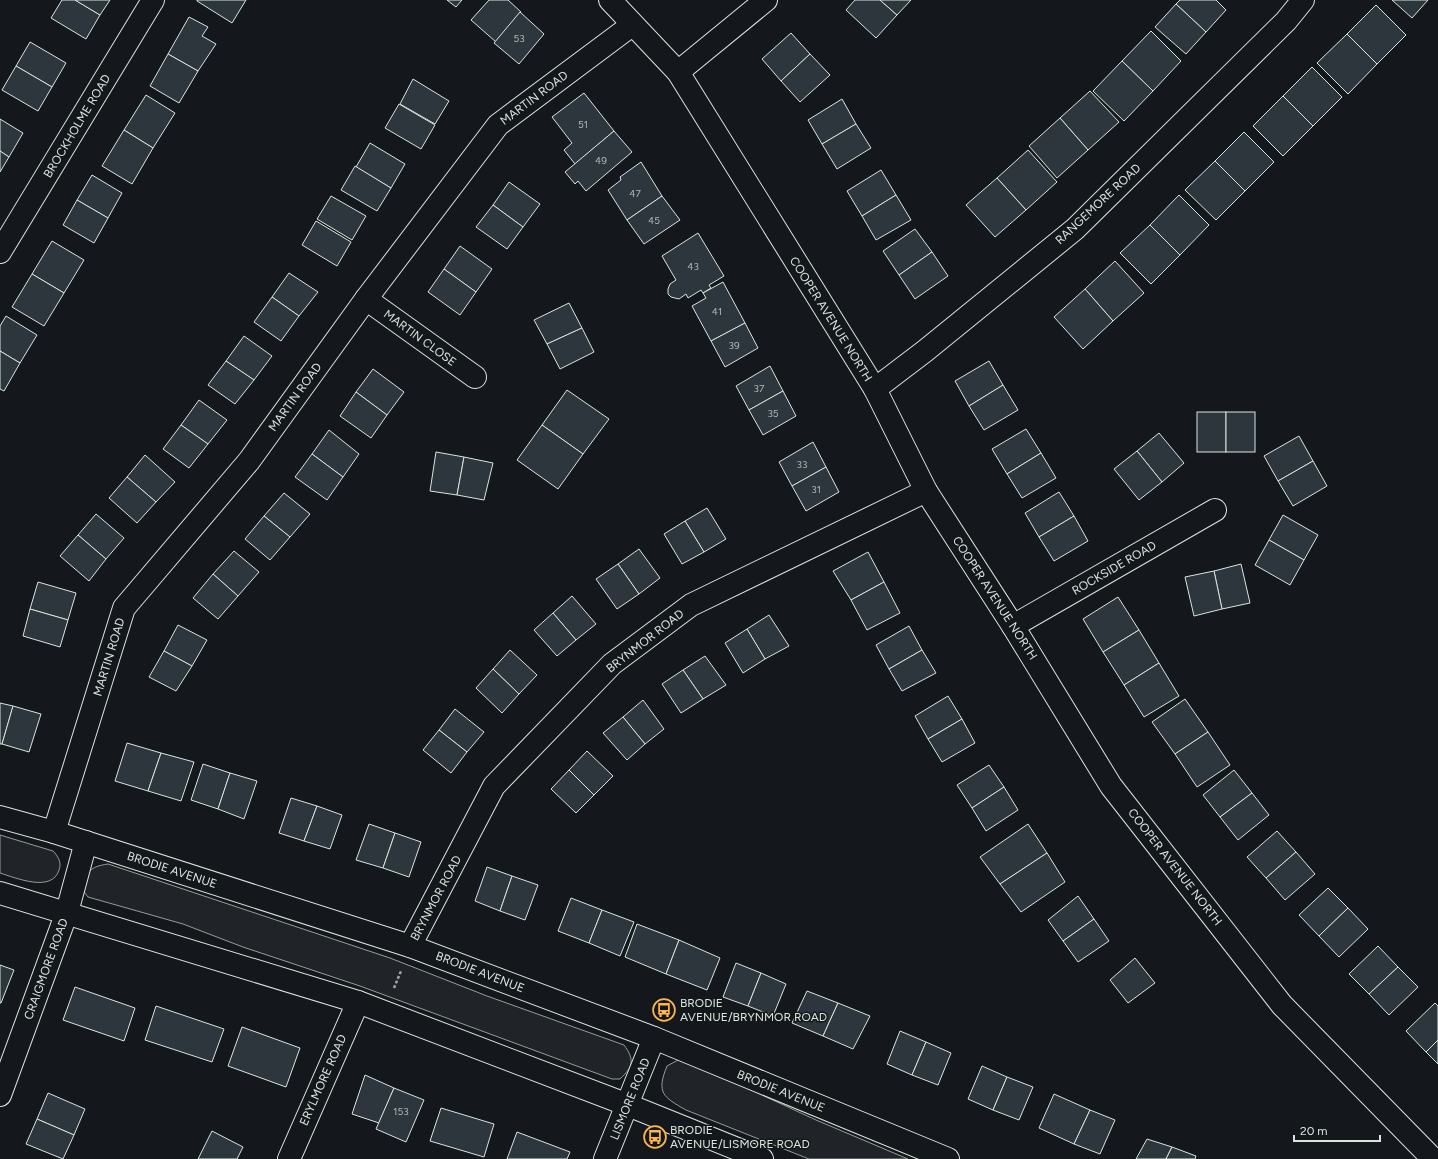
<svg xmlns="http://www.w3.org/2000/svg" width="1438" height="1159" viewBox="0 0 1438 1159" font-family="Figtree,sans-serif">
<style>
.green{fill:#202428;stroke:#939e99}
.building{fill:#2c363c;stroke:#d8e6dc}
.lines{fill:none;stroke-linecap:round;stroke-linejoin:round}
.minor-casing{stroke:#d8e6dc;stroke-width:24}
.path{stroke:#9da8a2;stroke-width:2.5;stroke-dasharray:3 2;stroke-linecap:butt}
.minor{stroke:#14181c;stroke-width:22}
.labels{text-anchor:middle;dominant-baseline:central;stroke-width:3;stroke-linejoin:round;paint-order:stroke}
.number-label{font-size:10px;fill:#adbab4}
.street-label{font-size:12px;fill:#d8e6dc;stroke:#14181c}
.poi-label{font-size:12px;fill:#d8e6dc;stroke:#14181c;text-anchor:start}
</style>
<rect width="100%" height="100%" fill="#14181c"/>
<!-- green -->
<g class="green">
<path d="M0 835 53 851C58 856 62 863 59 870 52 893 16 878 0 873Z"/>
<path d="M108 864 390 958 487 996 624 1045C635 1060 633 1067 620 1079H612L360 986 243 947 183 924 88 897 81 888C88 871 89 867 108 864Z"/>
<path d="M678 1060 695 1064 816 1120 908 1159H809L686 1110C663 1097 656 1093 667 1066Z"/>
</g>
<!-- building -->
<g class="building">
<polygon points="62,0 75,0 100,15 86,39 51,18"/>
<polygon points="75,0 110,0 100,15"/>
<polygon points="197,0 246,0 232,23 197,1"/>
<polygon points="447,0 462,0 456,7"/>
<polygon points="489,0 508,0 521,12 496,42 471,20"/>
<polygon points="855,0 880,0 897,15 876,38 846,10"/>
<polygon points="880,0 911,0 897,15"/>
<polygon points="1180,0 1216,0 1226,10 1206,32 1176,4"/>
<polygon points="1392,0 1428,0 1412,18"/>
<polygon points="1176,4 1206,32 1186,54 1155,27"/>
<polygon points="1376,5 1406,35 1377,64 1347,34"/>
<polygon points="520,12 544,34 519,64 494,43"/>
<polygon points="189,17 208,27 202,36 216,44 198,71 168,54"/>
<polygon points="1151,31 1181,61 1153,91 1122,61"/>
<polygon points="791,33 810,54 781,81 762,59"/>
<polygon points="1347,34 1377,64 1348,94 1317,63"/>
<polygon points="30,42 66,63 52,87 16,66"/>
<polygon points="168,54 198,71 179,103 150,86"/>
<polygon points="810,54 830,75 800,102 781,81"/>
<polygon points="1122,61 1153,91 1124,121 1093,91"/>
<polygon points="16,66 52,87 38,111 2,90"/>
<polygon points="1312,67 1342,97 1313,126 1283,96"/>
<polygon points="413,79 449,101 435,124 400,104"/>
<polygon points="1090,91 1119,122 1088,150 1060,118"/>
<polygon points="584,93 614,131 575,164 564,150 572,143 552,117"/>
<polygon points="146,95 175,113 153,148 124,130"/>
<polygon points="1283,96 1313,126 1283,156 1253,126"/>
<polygon points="842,99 856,124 822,144 808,120"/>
<polygon points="399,104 435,125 421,149 385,128"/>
<polygon points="1060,118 1088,150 1057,178 1029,146"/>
<polygon points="0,119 23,133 9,157 0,151"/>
<polygon points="856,124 871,148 837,169 822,144"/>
<polygon points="124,130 153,148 132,184 102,166"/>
<polygon points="614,131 632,152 586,191 578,181 575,184 565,172"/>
<polygon points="1244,132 1274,162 1245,191 1215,161"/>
<polygon points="370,143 405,164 391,188 356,167"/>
<polygon points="1028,150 1057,182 1026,210 997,178"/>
<polygon points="0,151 9,157 0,172"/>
<polygon points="1215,161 1245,191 1216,220 1185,190"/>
<polygon points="641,162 662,196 627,220 608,190 621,180 620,177"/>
<polygon points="355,166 391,188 377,211 341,190"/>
<polygon points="881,170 896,195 862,216 847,191"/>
<polygon points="92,175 122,193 108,218 77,200"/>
<polygon points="997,178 1026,210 995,237 966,205"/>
<polygon points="509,182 540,204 523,227 493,205"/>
<polygon points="896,195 911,220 876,240 862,216"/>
<polygon points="1179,195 1209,225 1180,255 1150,225"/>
<polygon points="331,196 366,216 352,240 317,219"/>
<polygon points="662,196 680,220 644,244 627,220"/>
<polygon points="77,200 108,218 94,243 63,225"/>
<polygon points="493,205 523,227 507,249 476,227"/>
<polygon points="316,221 351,242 337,266 302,245"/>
<polygon points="1150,225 1180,255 1151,284 1120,253"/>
<polygon points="915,229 932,252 899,275 883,251"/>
<polygon points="698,233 724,276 709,285 711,288 703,293 701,290 688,298 686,294 679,299 671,297 668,294 668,289 670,284 676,280 662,256"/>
<polygon points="52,241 84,260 64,293 32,274"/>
<polygon points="460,246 492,269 476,292 444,269"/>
<polygon points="932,252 948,276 915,299 899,275"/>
<polygon points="1115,261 1144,293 1113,321 1085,289"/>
<polygon points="444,269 476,292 460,315 428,292"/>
<polygon points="289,273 318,292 299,316 272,297"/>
<polygon points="32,274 64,293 44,326 12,307"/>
<polygon points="723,282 745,323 711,341 692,306 706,298 703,293"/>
<polygon points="1085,289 1113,321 1083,349 1054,317"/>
<polygon points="272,297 299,316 281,341 254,322"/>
<polygon points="569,303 582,328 547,344 534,320"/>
<polygon points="6,316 37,335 20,363 0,351 0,326"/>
<polygon points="745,323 758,348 725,367 711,341"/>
<polygon points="582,328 594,352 560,369 547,344"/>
<polygon points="244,336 272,356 254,380 226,361"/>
<polygon points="0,351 20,363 4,391 0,389"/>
<polygon points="226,361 254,380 235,404 208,385"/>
<polygon points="989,361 1003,385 969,406 955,381"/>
<polygon points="770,366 783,391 749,410 736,386"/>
<polygon points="373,369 404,392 387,415 356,392"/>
<polygon points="1003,385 1018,410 984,430 969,406"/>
<polygon points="567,390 609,419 583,454 542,425"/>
<polygon points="783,391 796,416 763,435 749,410"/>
<polygon points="356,392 387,415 371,438 340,416"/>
<polygon points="199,400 227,420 208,444 181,425"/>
<rect x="1197" y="412" width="29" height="40"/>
<rect x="1226" y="412" width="29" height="40"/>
<polygon points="181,425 208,444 189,468 163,449"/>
<polygon points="542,425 583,454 558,489 517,460"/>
<polygon points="1026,429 1041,453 1007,474 992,449"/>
<polygon points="329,430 359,454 343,477 312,454"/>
<polygon points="1159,433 1184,463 1162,482 1137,451"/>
<polygon points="1299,436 1313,461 1278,481 1264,456"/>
<polygon points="813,442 826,467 792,486 779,462"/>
<polygon points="1137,451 1162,482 1139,500 1114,469"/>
<polygon points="436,452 464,457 457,495 430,491"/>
<polygon points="1041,453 1056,478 1022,498 1007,474"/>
<polygon points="312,454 343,477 327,500 295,477"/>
<polygon points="145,455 175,482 156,502 127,477"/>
<polygon points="464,457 493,463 484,500 457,495"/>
<polygon points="1313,461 1327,486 1293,506 1278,481"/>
<polygon points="826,467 839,492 806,511 792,486"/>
<polygon points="127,477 156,502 137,523 109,498"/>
<polygon points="1059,492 1074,516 1039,537 1025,513"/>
<polygon points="284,493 310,514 290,537 264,516"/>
<polygon points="707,508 726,539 704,552 685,521"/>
<polygon points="96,514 124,538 106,559 78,535"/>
<polygon points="1283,515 1318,535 1304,560 1269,540"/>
<polygon points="264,516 290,537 270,560 245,539"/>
<polygon points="1074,516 1088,541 1054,561 1039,537"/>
<polygon points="685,521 704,552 682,564 664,534"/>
<polygon points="78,535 106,559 89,581 60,556"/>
<polygon points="1269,540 1304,560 1290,585 1255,565"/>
<polygon points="639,549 660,578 639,594 618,564"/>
<polygon points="234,551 259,572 238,596 213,574"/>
<polygon points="868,552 884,582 851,600 833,571"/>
<polygon points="618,564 639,594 617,609 596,579"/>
<polygon points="1241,564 1250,603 1222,609 1214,571"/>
<polygon points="1214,571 1222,609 1194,616 1185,577"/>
<polygon points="213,574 238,596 218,619 193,598"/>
<polygon points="38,582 76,593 68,620 30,609"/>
<polygon points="884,582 900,613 867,630 851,600"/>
<polygon points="572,596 596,624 576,640 553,613"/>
<polygon points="1118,597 1139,630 1103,652 1083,619"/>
<polygon points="30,609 68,620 60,647 23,636"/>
<polygon points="553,613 576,640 557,656 534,630"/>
<polygon points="769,615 789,646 765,659 747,629"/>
<polygon points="178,625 207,640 192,666 164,651"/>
<polygon points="909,626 922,650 889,669 876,645"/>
<polygon points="747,629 765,659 743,673 725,643"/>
<polygon points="1139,630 1159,663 1124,685 1103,652"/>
<polygon points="510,650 537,675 519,694 493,669"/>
<polygon points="922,650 936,673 902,691 889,669"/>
<polygon points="164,651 192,666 176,691 149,677"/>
<polygon points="705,656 726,685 703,699 683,670"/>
<polygon points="1159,663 1179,696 1144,717 1124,685"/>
<polygon points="493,669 519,694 502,713 476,688"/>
<polygon points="683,670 703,699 681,713 662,684"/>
<polygon points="948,696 962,719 928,739 915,716"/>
<polygon points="1185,699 1208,732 1175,754 1152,722"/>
<polygon points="643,700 664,729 645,744 623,717"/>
<polygon points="0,703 13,706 2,744 0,744"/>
<polygon points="13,706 41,714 29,752 2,744"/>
<polygon points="455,709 484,732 467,752 439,730"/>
<polygon points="623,717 645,744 627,760 603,733"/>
<polygon points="962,719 975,743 942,762 928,739"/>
<polygon points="439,730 467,752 451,773 423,750"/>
<polygon points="1208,732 1230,765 1197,787 1175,754"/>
<polygon points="127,743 161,753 148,791 115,781"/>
<polygon points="587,751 613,776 594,795 569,770"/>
<polygon points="161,753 194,762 181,801 148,791"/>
<polygon points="203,764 230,773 218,809 191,800"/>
<polygon points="989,765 1004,787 972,808 957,785"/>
<polygon points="569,770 594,795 576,813 551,789"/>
<polygon points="1234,770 1252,793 1220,817 1203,795"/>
<polygon points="230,773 257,781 244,819 218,809"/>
<polygon points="1004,787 1018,810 986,831 972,808"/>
<polygon points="1252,793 1269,815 1238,840 1220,817"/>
<polygon points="291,798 317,806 304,841 279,833"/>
<polygon points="317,806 342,815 330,849 304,841"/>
<polygon points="369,824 395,833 383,868 356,860"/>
<polygon points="1028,824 1047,853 1000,884 980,857"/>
<polygon points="1277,831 1296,852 1266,878 1247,857"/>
<polygon points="395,833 421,842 409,877 383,868"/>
<polygon points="1296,852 1315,874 1285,900 1266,878"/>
<polygon points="1047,853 1065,882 1021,912 1000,884"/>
<polygon points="487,867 512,876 500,911 475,901"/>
<polygon points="512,876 538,885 525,920 500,911"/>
<polygon points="1328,888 1348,908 1319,936 1299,915"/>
<polygon points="1078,896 1094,919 1063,941 1048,920"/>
<polygon points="571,898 602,910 589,943 558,931"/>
<polygon points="1348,908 1368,929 1339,957 1319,936"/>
<polygon points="602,910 634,922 620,956 589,943"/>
<polygon points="1094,919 1109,941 1078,962 1063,941"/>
<polygon points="637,924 679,940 666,974 625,957"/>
<polygon points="679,940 720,958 707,990 666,974"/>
<polygon points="1378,946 1398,967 1369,994 1349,974"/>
<polygon points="1135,958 1155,983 1128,1003 1110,980"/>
<polygon points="736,963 761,973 748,1006 723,997"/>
<polygon points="0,965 14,970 1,1003 0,1003"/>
<polygon points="1398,967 1418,987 1389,1015 1369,994"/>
<polygon points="761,973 786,984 773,1016 748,1006"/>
<polygon points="75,987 135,1008 124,1041 63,1020"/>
<polygon points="807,991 838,1003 823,1036 792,1023"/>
<polygon points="838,1003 870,1016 853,1049 823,1036"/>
<polygon points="1435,1003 1438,1006 1438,1040 1426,1052 1406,1031"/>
<polygon points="156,1006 224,1029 212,1062 145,1040"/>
<polygon points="242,1027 300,1048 286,1087 228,1066"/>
<polygon points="900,1031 926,1042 912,1075 887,1064"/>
<polygon points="1438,1040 1438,1064 1426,1052"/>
<polygon points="926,1042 951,1053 938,1085 912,1075"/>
<polygon points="982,1066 1007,1077 993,1110 968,1099"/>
<polygon points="365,1075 394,1088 379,1123 352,1114"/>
<polygon points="1007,1077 1033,1087 1019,1120 993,1110"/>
<polygon points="394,1088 424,1100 406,1142 376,1129"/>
<polygon points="48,1093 85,1109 74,1135 37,1119"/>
<polygon points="1054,1094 1090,1110 1074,1144 1039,1128"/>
<polygon points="441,1108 494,1124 484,1157 430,1141"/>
<polygon points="1090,1110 1115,1120 1100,1154 1074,1144"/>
<polygon points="37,1119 74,1135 63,1159 26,1144"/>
<polygon points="212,1131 243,1147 237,1159 198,1159"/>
<polygon points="517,1132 570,1152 567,1159 507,1159"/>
<polygon points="1147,1139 1172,1147 1166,1159 1136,1159"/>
<polygon points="1172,1147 1196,1156 1195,1159 1166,1159"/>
</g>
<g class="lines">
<!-- minor casing -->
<g class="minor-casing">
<g id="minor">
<polyline points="610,0 678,72 875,389 926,491 1013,626 1111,786 1282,1005 1433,1159"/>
<polyline points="678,72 766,0"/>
<polyline points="0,252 153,0"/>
<polyline points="366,299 475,377"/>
<polyline points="875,389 925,351 1075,229 1286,21 1303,0"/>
<polyline points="1013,626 1215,510"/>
<polyline points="0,817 54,832 410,946 654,1038 948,1159"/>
<polyline points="54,832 124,608 249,461 366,299 498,125 632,25"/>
<polyline points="0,893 358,1002 628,1105 762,1159"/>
<polyline points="410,946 494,786 612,664 691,605 926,491"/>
<polyline points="0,1095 67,912 86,842"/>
<polyline points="289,1159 358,1002"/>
<polyline points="605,1159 654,1038"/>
</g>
</g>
<!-- path -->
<polyline class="path" points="394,988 401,971"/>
<!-- minor -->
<use href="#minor" class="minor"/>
</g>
<!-- icons -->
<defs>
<g id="bus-ring" transform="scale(1.15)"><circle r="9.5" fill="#14181c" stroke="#ffb74d" stroke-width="1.5"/><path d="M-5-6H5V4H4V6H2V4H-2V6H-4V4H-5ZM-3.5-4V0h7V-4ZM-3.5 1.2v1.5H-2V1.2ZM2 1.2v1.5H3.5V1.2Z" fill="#ffb74d"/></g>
</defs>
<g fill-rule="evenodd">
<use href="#bus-ring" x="664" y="1010"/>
<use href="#bus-ring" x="655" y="1137"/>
</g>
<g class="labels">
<!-- number labels -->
<g class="number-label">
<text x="519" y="38">53</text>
<text x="583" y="124">51</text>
<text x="601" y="160">49</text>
<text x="635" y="193">47</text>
<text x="654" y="220">45</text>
<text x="693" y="266">43</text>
<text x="717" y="311">41</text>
<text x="734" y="345">39</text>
<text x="759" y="388">37</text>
<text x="773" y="413">35</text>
<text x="802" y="464">33</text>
<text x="816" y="489">31</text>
<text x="401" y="1111">153</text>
</g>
<!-- street labels -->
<g class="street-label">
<text transform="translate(534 98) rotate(-37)">MARTIN ROAD</text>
<text transform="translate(77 126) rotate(-59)">BROCKHOLME ROAD</text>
<text transform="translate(1098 204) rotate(-43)">RANGEMORE ROAD</text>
<text transform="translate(831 319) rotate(58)">COOPER AVENUE NORTH</text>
<text transform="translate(420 338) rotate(36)">MARTIN CLOSE</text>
<text transform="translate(295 397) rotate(-54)">MARTIN ROAD</text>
<text transform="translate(1114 568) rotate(-30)">ROCKSIDE ROAD</text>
<text transform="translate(995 598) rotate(57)">COOPER AVENUE NORTH</text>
<text transform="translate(645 641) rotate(-38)">BRYNMOR ROAD</text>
<text transform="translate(109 657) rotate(-73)">MARTIN ROAD</text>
<text transform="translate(1175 867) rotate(52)">COOPER AVENUE NORTH</text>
<text transform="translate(172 870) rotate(18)">BRODIE AVENUE</text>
<text transform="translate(436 898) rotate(-62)">BRYNMOR ROAD</text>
<text transform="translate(46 969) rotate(-70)">CRAIGMORE ROAD</text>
<text transform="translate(480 972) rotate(21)">BRODIE AVENUE</text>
<text transform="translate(323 1080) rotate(-66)">ERYLMORE ROAD</text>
<text transform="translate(781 1091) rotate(22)">BRODIE AVENUE</text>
<text transform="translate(630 1099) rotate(-68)">LISMORE ROAD</text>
</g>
<!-- poi labels -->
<g class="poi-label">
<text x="680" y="1003">BRODIE<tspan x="680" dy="14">AVENUE/BRYNMOR ROAD</tspan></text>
<text x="670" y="1130">BRODIE<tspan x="670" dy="14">AVENUE/LISMORE ROAD</tspan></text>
</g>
</g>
<!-- scale -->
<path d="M1294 1135v6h86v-6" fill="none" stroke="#d8e6dc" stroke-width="2"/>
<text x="1300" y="1135" font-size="12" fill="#d8e6dc" stroke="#14181c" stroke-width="3" paint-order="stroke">20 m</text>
</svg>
